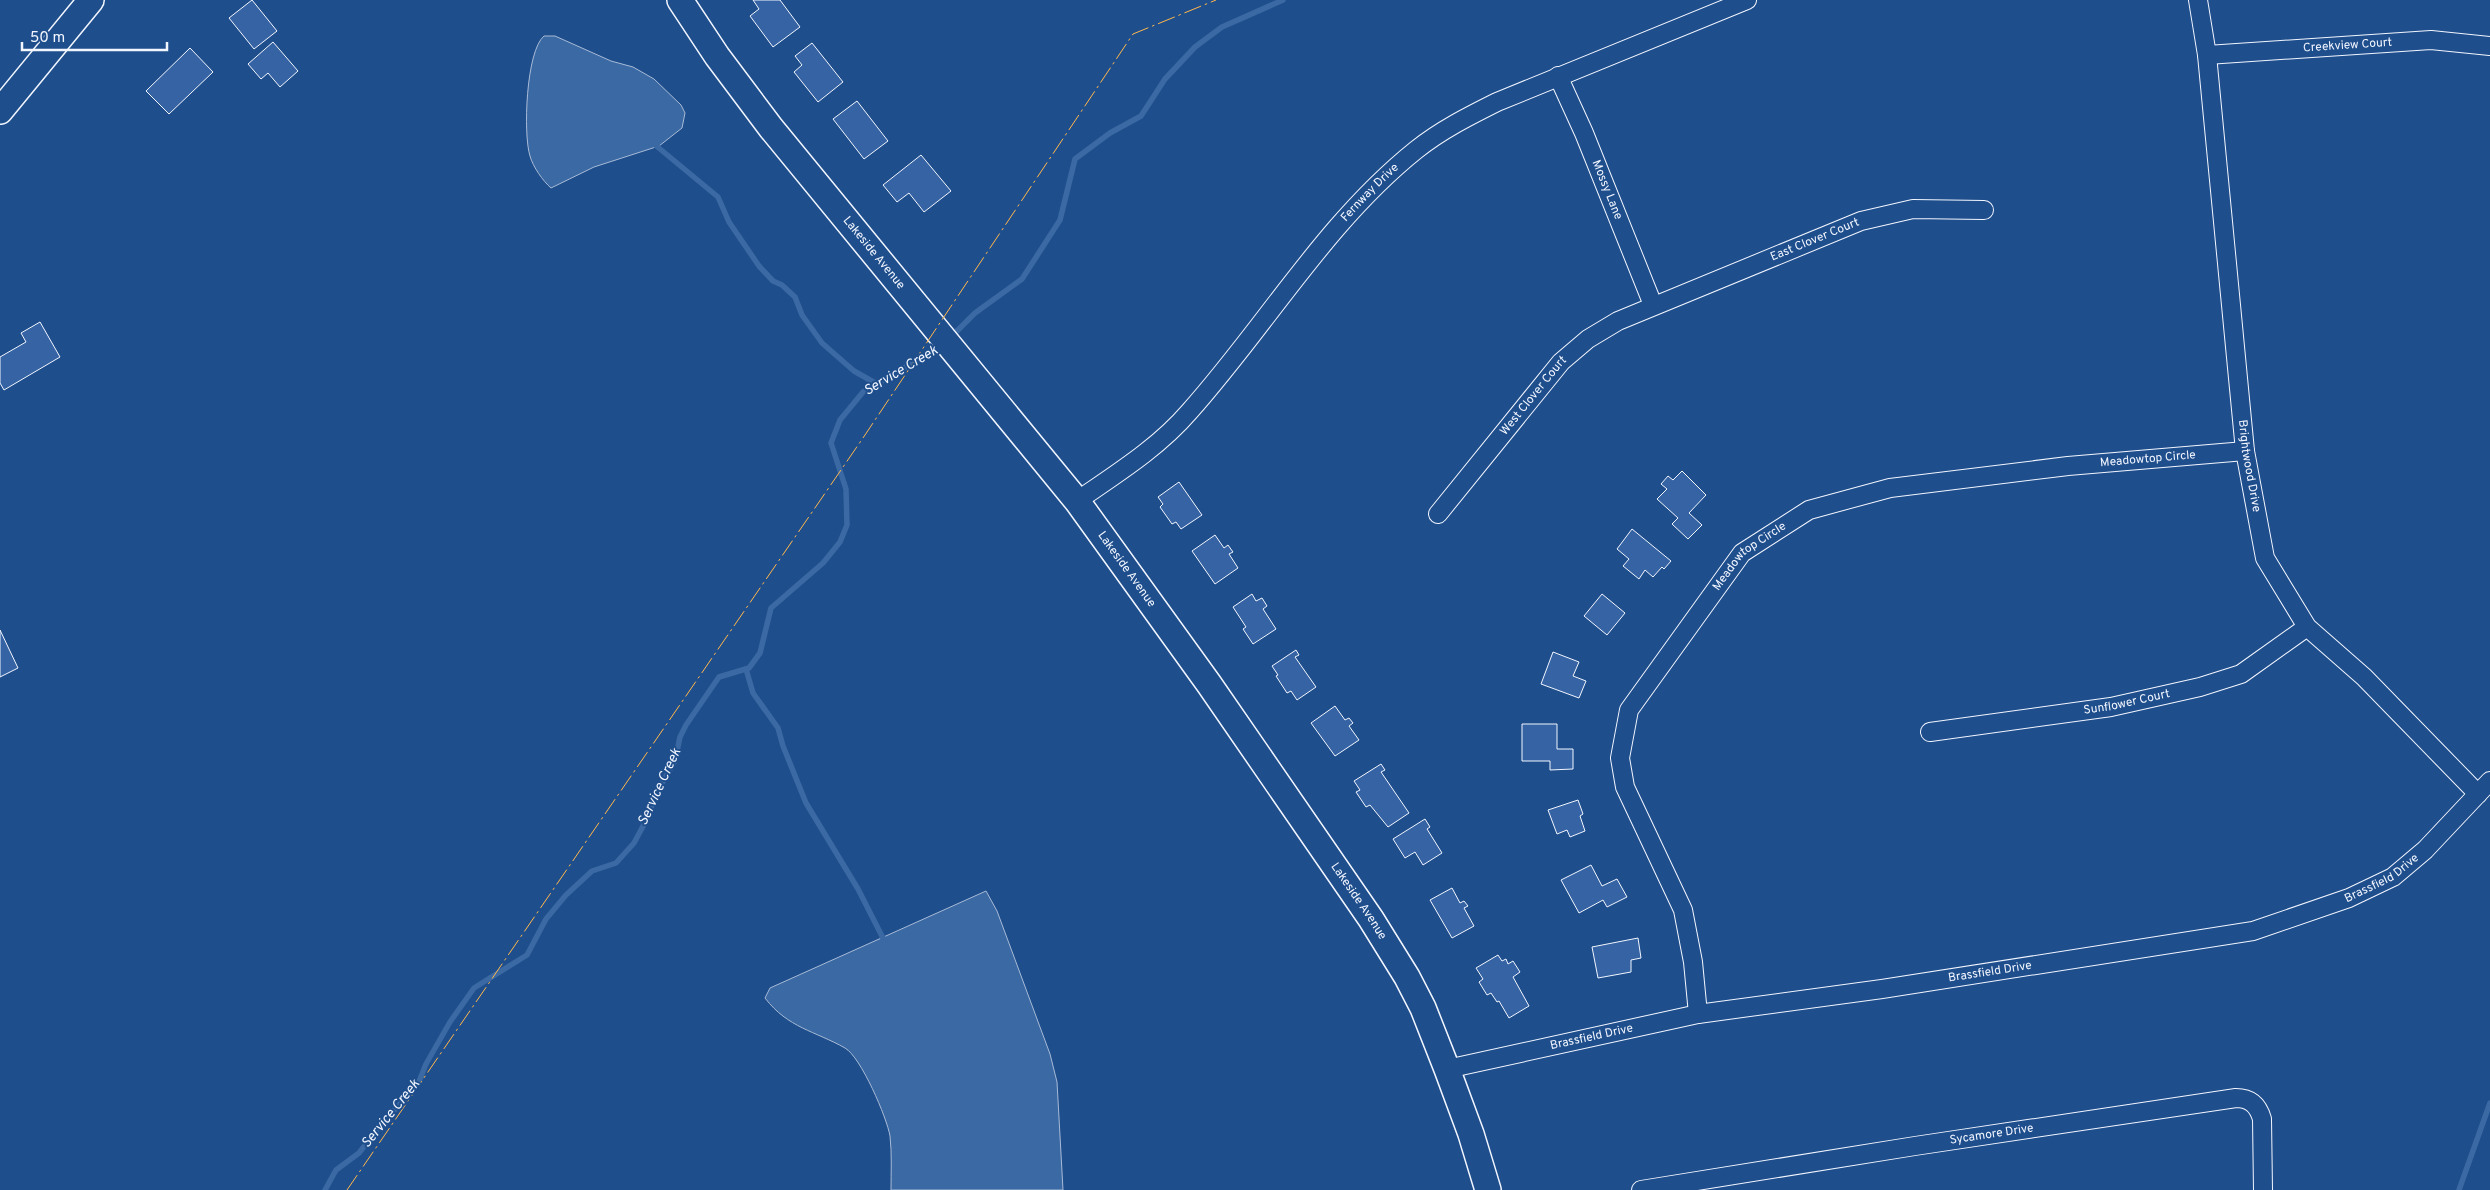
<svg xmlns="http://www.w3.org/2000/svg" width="2490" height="1190" viewBox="0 0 2490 1190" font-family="Overpass,sans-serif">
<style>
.water{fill:#3b69a3;stroke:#a8bbd7}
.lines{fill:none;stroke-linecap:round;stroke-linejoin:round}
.stream{stroke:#3b69a3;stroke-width:5.5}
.building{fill:#3563a3;stroke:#f2f6ff}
.street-casing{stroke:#f2f6ff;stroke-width:20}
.secondary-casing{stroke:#f2f6ff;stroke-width:28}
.street{stroke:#1f4e8c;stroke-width:18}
.secondary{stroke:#1f4e8c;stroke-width:25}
.power{stroke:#ffb74d;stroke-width:1;stroke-dasharray:18 4 2.5 4;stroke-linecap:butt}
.labels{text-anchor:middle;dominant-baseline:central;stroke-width:4;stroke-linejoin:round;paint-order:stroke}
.street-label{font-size:12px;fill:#f2f6ff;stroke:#1f4e8c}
.water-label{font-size:14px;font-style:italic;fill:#f2f6ff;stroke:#1f4e8c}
</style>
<rect width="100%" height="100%" fill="#1f4e8c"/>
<!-- water -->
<g class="water">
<path d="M544 36H555L611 61 633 67 654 79 681 105 685 113 682 128 659 146 594 167 551 188C543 181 533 167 530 156 523 134 526 51 544 36Z"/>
<path d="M986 891 997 911 1050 1054 1057 1082 1063 1190H891C891 1173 892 1153 890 1136 887 1118 861 1057 845 1048 815 1031 788 1028 765 998L770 988Z"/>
</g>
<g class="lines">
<!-- stream -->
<g class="stream">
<polyline points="654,144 718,197 729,222 759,266 773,281 782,285 795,297 802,315 822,343 854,371 877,384"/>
<polyline points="950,338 975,313 1022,279 1060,220 1075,159 1110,133 1141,116 1165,79 1195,47 1222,27 1283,0"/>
<polyline points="746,669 753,693 778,728 783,746 806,803 858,889 886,944"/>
<polyline points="325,1190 336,1170 359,1153 379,1127 418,1084 426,1064 450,1022 474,988 527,955 546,919 566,895 592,871 616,863 634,843 649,815 655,795 675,761 680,737 686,725 719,677 749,668 760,653 771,608 823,563 840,542 847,525 846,489 831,443 840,420 863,392 942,346"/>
<polyline points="2459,1190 2490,1103"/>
</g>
</g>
<!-- building -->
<g class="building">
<polygon points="252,0 277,31 254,49 229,18"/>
<polygon points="753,0 780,0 800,27 773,47 750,16 759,9"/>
<polygon points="273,42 298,71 280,87 268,73 261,79 248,64"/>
<polygon points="812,43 843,82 818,102 794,72 802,65 795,56"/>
<polygon points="190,48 213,72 169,114 146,91"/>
<polygon points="857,101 888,141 864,159 833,119"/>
<polygon points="921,155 951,191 924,212 909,193 897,202 883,185"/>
<polygon points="40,322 60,357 4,390 0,383 0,357 26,342 21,333"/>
<polygon points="1682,471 1706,495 1689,513 1702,525 1688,539 1672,524 1678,518 1657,499 1667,489 1661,484 1668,476 1673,480"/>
<polygon points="1179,482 1202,515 1181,529 1176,522 1172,524 1160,507 1163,504 1158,497"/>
<polygon points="1632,529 1671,561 1664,569 1662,567 1653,577 1645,570 1639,579 1623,566 1629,559 1617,549"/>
<polygon points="1215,535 1224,548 1228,545 1233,552 1229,554 1238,568 1215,584 1192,551"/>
<polygon points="1252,594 1256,601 1262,598 1267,606 1263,609 1276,629 1253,644 1243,629 1246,627 1233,607"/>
<polygon points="1602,594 1625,613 1607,635 1584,616"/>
<polygon points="0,630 18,668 0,677"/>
<polygon points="1296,650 1299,655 1295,657 1316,687 1297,700 1291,691 1287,693 1276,676 1278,675 1272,666"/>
<polygon points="1553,652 1579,662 1573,676 1586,681 1579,698 1541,684"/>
<polygon points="1335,706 1345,720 1349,718 1353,723 1349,726 1359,740 1335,756 1311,723"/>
<polygon points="1522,724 1557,724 1557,749 1573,749 1573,769 1550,770 1550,761 1522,761"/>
<polygon points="1381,764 1385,770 1381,772 1409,813 1388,827 1370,805 1366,807 1356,792 1360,790 1354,781"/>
<polygon points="1578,800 1583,814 1580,816 1585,831 1570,837 1567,830 1557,834 1548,810"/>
<polygon points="1425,819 1430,827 1427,829 1442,853 1423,865 1415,852 1405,858 1393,839"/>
<polygon points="1591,865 1602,886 1617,879 1627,897 1607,907 1603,900 1579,913 1561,880"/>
<polygon points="1452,888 1460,903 1464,901 1468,906 1464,908 1474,926 1452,938 1430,900"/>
<polygon points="1638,938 1641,958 1631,960 1631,972 1598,978 1592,947"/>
<polygon points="1498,955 1502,961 1506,959 1508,964 1513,961 1520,972 1513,977 1529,1006 1509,1018 1499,1001 1497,1002 1491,993 1487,995 1479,982 1483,979 1476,968"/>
</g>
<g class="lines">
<!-- street casing -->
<g class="street-casing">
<g id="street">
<path id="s1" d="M2198 0 2207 55 2245 451 2265 558 2307 627 2364 677 2478 794"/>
<path id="s2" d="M2207 55 2431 40 2490 46"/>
<path id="s3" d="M1558 76 1584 133 1653 305"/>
<path id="s4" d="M1077 501C1116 474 1158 448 1189 412 1266 326 1325 223 1416 150 1441 130 1469 116 1497 102L1747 0"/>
<path id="s5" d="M1438 514 1561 362 1588 339 1618 321 1861 221 1913 209 1984 210"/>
<path id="s6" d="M1930 732 2111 707 2200 687 2241 674 2307 627"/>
<path id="s7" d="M1698 1014 1693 962 1683 910 1625 787 1620 758 1629 710 1742 553 1809 510 1890 488 2068 466 2245 451"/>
<path id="s8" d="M1447 1069 1698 1014 1882 989 2253 931 2349 898 2393 877 2425 850 2490 781"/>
<path id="s9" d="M1641 1190 1915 1146 2236 1098C2250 1098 2258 1105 2262 1119L2263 1190"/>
</g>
</g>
<!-- secondary casing -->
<g class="secondary-casing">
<g id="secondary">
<path id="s10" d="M680 0 717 56 771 128 1077 501 1209 684 1371 919 1407 977 1423 1008 1447 1069 1471 1134 1488 1190"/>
<polyline points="0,111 91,0"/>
</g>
</g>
<!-- street -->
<use href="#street" class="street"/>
<!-- secondary -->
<use href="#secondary" class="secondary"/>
<!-- power -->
<polyline class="power" points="347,1190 865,435 1133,34 1216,0"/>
</g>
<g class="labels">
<!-- street labels -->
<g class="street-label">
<text stroke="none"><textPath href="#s2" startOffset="141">Creekview Court</textPath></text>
<text stroke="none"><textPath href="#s3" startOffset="124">Mossy Lane</textPath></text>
<text stroke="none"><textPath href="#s4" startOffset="428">Fernway Drive</textPath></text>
<text stroke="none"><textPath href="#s5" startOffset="479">East Clover Court</textPath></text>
<text stroke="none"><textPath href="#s10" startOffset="319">Lakeside Avenue</textPath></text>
<text stroke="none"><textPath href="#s5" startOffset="152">West Clover Court</textPath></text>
<text stroke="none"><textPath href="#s7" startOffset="936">Meadowtop Circle</textPath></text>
<text stroke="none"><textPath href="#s1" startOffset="469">Brightwood Drive</textPath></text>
<text stroke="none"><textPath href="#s7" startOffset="516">Meadowtop Circle</textPath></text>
<text stroke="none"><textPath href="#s10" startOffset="724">Lakeside Avenue</textPath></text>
<text stroke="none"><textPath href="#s6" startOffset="199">Sunflower Court</textPath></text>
<text stroke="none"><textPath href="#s8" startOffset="958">Brassfield Drive</textPath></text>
<text stroke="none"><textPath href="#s10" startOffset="1129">Lakeside Avenue</textPath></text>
<text stroke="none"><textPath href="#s8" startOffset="552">Brassfield Drive</textPath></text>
<text stroke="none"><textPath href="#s8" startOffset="148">Brassfield Drive</textPath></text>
<text stroke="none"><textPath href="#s9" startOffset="355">Sycamore Drive</textPath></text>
</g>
<!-- water labels -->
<g class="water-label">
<text transform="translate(901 371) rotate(-31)">Service Creek</text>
<text transform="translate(660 787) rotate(-65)">Service Creek</text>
<text transform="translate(391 1114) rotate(-51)">Service Creek</text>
</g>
</g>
<!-- scale -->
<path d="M22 42v8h145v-8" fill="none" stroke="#f2f6ff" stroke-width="2.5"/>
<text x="30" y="42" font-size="15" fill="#f2f6ff" stroke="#1f4e8c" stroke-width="4" paint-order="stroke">50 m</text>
</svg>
